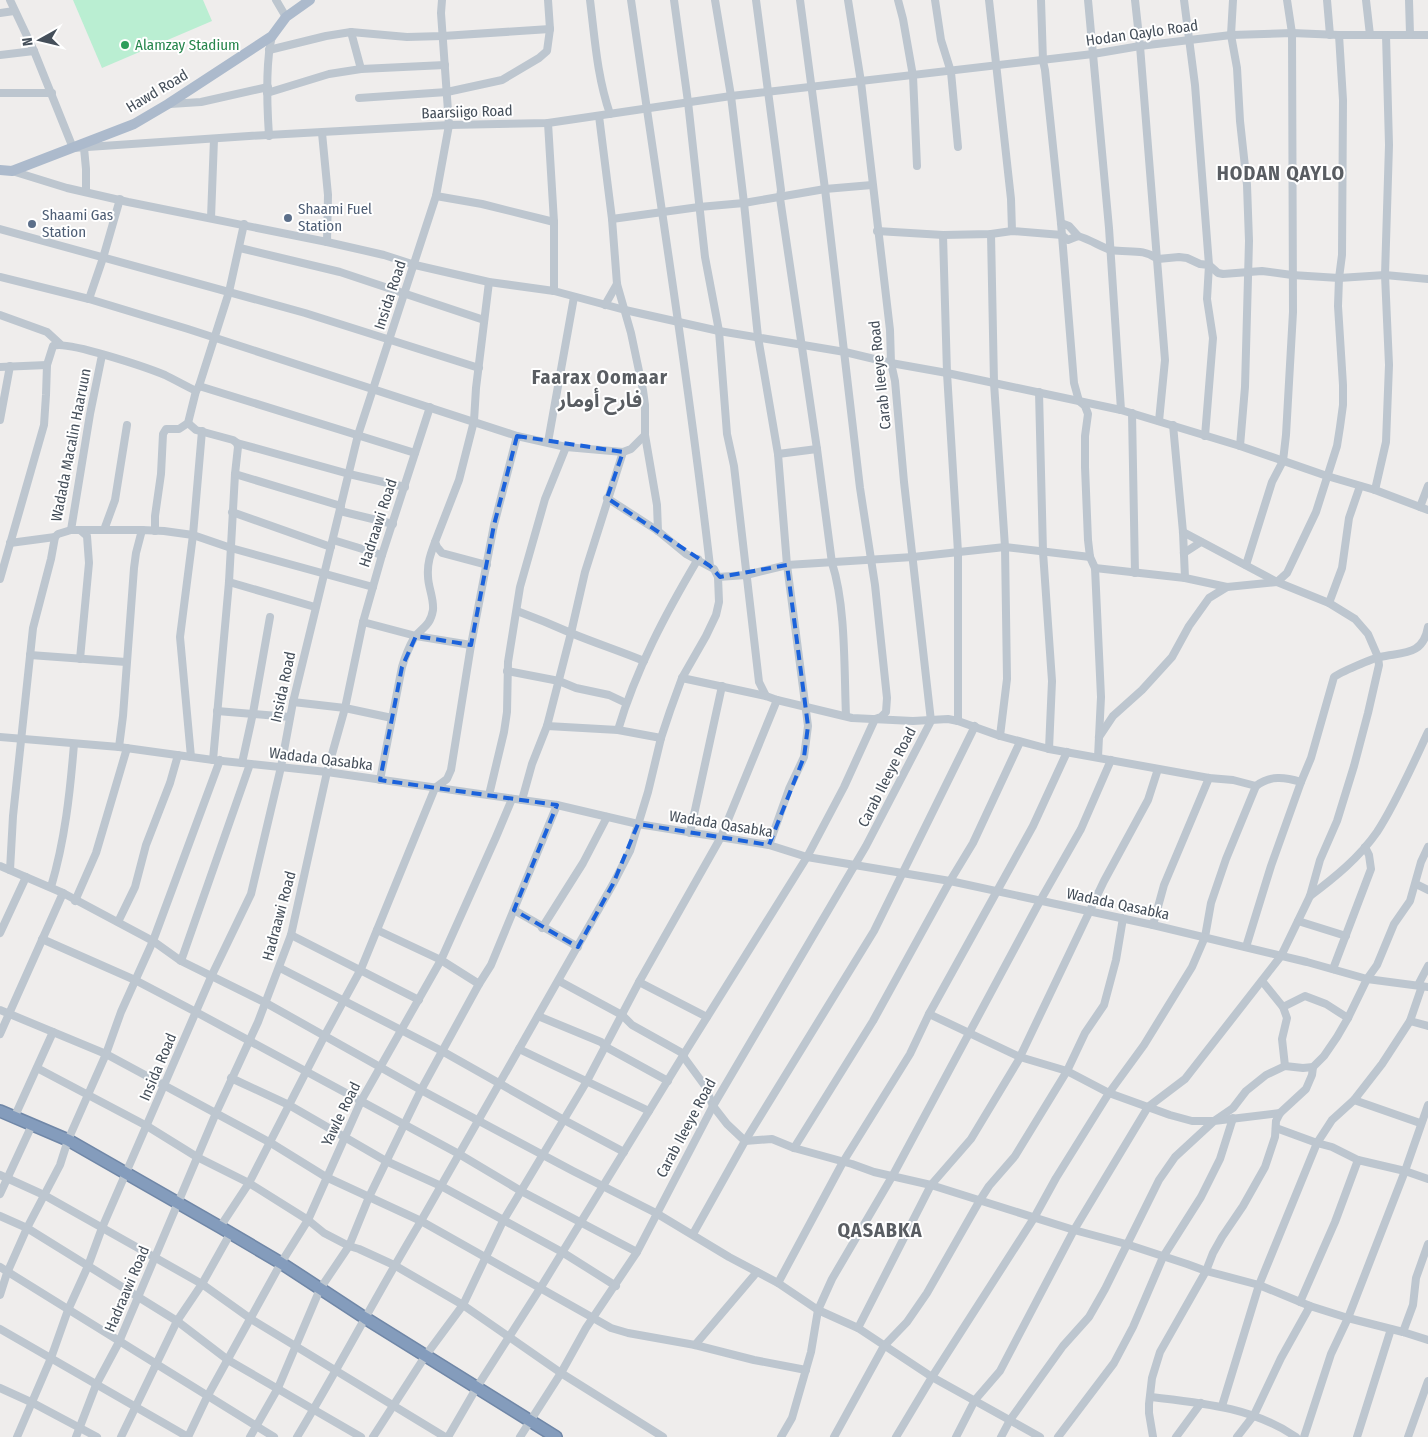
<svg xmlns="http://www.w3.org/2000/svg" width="1428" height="1437" viewBox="0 0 1428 1437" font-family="'Fira Sans Condensed','Noto Sans Arabic',sans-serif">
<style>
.garden{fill:#baeed2}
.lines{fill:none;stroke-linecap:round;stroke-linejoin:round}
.highway-casing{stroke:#7087a7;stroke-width:14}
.minor{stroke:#bdc6cf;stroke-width:8}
.major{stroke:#acbacc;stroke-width:10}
.highway{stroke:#849cbc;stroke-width:11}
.marked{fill:none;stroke:#1b62db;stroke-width:4;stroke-dasharray:10 6;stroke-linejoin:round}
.leisure-dot{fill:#2e9e5b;stroke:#fff;stroke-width:2}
.service-dot{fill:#5c6f8a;stroke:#fff;stroke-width:2}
.labels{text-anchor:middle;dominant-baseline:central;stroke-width:4;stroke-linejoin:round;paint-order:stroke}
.street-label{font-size:15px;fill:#454f5a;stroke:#fff}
.leisure-label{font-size:15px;fill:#27864d;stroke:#fff;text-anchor:start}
.service-label{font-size:15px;fill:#4e5e75;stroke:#fff;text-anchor:start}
.district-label{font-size:20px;font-weight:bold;letter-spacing:1px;fill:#595d62;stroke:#fff}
</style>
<rect width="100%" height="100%" fill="#efedec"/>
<!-- garden -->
<polygon class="garden" points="73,0 203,0 212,21 102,68"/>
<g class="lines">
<!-- highway casing -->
<g class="highway-casing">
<polyline id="highway" points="0,1111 68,1140 220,1227 281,1263 365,1318 556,1437"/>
</g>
<!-- minor -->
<g class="minor">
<polyline points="10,0 34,51 73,148 249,136 449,125 548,123 731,96 1093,54 1140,46 1231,35 1292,33 1339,35 1428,35"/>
<polyline points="276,0 286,17"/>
<path d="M590 0C595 40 597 76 610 114"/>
<path d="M631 0C658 188 688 376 710 566"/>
<polyline points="674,0 688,102 705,257 719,331 727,434 734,466 759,682 766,696"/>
<polyline points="715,0 731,96 744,203 758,337 778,454 787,565 808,726 804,757 789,789 769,845"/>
<path d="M756 0 781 190 780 198 817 449 832 563C846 606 844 670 846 716"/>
<polyline points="898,0 903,19 913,76 917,166"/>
<polyline points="935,0 941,40 951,72 958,147"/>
<polyline points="989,0 1011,199 1012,231"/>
<polyline points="1041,0 1043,61 1045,70 1061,223 1074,383 1079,401 1085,406 1088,414 1085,436 1085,467 1088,540 1090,557 1095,568 1101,697 1098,757"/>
<polyline points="1088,0 1109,228 1121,410"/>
<polyline points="1135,0 1140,46 1165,360 1159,421"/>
<polyline points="1184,0 1195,85 1209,265 1207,299 1213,338 1205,436"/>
<polyline points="1233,0 1231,35 1237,68 1240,121 1247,185 1249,241 1245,387 1240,446"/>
<polyline points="1327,0 1330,35"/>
<polyline points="1366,0 1370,35"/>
<polyline points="1409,0 1410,34"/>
<polyline points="0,13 14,11"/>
<polyline points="351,32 361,69"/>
<polyline points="269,50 326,36 351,32 407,37 443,36 550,29"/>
<polyline points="0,55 34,51"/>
<polyline points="0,93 52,93"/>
<polyline points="267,93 329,74 361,69 445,65"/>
<polyline points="359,98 447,92 502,80 539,58 547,51 550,29 548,0"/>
<polyline points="170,104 201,102 268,87"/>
<polyline points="548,123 554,222 554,291"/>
<polyline points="322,133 328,195 327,242"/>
<path d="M269 136C267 106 265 64 272 36"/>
<polyline points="84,148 86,169 86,192"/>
<polyline points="12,171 67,188 128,202 327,242 384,255 415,265 489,282 554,291 625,310 719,331 845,352 891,363 947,373 1121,410 1240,446 1327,476 1375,490 1428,510"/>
<polyline points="436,196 482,204 554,222"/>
<polyline points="211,218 214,139"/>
<polyline points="612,219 699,207 744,203 825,189 872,185"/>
<polyline points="1061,223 1069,226 1078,236"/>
<polyline points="0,229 305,313 479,368"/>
<path d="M877 231 943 235 991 234 1012 231 1062 235 1068 240 1078 236C1089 239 1103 248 1111 250 1128 253 1143 248 1158 259L1179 257 1187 258 1200 264 1209 265 1218 273 1223 274 1262 271 1292 275 1339 278 1385 275 1428 279"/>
<polyline points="991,234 994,383 1005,547 1007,679 1000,736"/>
<polyline points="943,235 947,373 958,552 958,721"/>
<polyline points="240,248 340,272 484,320"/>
<polyline points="0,277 89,299 188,329 517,436 566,447 623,452 631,449 645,435 645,405 643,390 631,333 617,284 612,219 599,116"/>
<polyline points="89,299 103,258 120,199"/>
<polyline points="605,305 617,284"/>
<polyline points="0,315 47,332 60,344"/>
<polyline points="0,367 47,365"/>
<polyline points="199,386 415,453"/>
<polyline points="1039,392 1043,552 1052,681 1049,749"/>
<polyline points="1132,413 1135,573"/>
<polyline points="0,420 10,366"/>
<polyline points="188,423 196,430 233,440 237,443 238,447 235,474 229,582 213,760"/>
<polyline points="1173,425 1183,532 1185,578"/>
<polyline points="645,435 657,505 658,531"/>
<polyline points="548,442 574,297"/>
<polyline points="237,443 349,474 405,487"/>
<polyline points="778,454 817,449"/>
<polyline points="235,474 341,506"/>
<polyline points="1375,490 1386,442 1389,365 1385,275 1389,145 1386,35"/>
<polyline points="1420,507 1428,486"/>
<polyline points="340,511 393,524"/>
<polyline points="232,512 331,547"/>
<polyline points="71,530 90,414 102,355"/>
<polyline points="80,530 142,530"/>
<polyline points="104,530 115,500 127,425"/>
<polyline points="155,531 155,516 161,474 163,434 166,429 179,429 188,423 196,391 199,386 229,292 244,224"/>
<polyline points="333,540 382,555"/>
<polyline points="10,543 55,537"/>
<polyline points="1184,553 1201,542"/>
<polyline points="487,565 442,553 437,547 435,542 459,480 474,421 476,388 489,282"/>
<polyline points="1246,565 1272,482 1283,461 1286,435 1293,312 1292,33 1287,0"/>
<polyline points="1095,568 1185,578 1227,587"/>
<polyline points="718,577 746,575 787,565 913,557 1005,547 1090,557"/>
<path d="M0 579 44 425 46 395 47 365 53 346C66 340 148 368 165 375 175 380 186 386 196 391"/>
<polyline points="229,582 315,607"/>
<polyline points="1329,603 1342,568 1349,518 1360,486"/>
<path d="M517 611C536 618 553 625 571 633 595 643 620 651 644 661"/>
<polyline points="363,622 416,636 471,645"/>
<polyline points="30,655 126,662"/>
<polyline points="507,671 559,681 576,688 609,695 626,703"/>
<polyline points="682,678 766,696 777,700 852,718 913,721 948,719 958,721 1000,736 1049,749 1209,778 1233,780 1256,786 1226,859 1211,903 1205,937 1192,967 1144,1045 1109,1093 1056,1178 1034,1218 932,1377 896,1437"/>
<polyline points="293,702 345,708 392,718"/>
<polyline points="217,711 290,717"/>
<polyline points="547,726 618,730 661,738"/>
<path d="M618 730C636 669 666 613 698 559"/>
<polyline points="0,737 119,747 213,760 327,772 557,805 638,824 769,845 807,857 950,881 1153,925 1307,962 1367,979 1428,987"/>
<polyline points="1099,737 1113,716 1142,690 1172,657 1189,626 1209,598 1227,587 1277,582 1287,573 1316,512 1337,446 1340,427 1343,405 1343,385 1338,306 1339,278 1342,255 1343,100 1339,35"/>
<polyline points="119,747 123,716 134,568 136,553 142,530 164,531 193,535 231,548 373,587"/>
<polyline points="191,757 180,637 193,535 202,431"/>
<polyline points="242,763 253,713 270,617"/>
<path d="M380 780 402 667C405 657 409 647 414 638 422 627 430 627 433 610 434 598 428 587 428 576 427 563 431 553 435 542"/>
<path d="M1256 786C1270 775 1285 777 1301 782L1311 758 1334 677C1339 673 1373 658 1380 657 1403 652 1423 656 1428 627"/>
<polyline points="489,795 504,732 507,712 508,662 520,587 545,499 566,447"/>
<polyline points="522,800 532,764 547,726 571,633 585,572 623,452"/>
<polyline points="690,833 722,686"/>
<polyline points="0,866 63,893 153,941 181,961 266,1003 421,1090 573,1171 656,1213 729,1257 778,1283 818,1310 858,1328 932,1377 1040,1437"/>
<polyline points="10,870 13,816 33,628 51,559 55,537 58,534 71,530 80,530 87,536 89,563 80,659"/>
<polyline points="1416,884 1428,890"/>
<path d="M51 887C65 840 70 793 74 744"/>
<path d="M1310 896C1334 878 1359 858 1377 832 1396 803 1413 764 1428 732"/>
<polyline points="75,901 96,853 127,748"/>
<polyline points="514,910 578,947"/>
<polyline points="1298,921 1346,936"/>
<polyline points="118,922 135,887 146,845 170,783 178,755"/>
<polyline points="1153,925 1164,885 1209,778"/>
<polyline points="542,928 583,863 607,817"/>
<polyline points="377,930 441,960 479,984"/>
<polyline points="0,933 26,877"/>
<polyline points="291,935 419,1000"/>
<polyline points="42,939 135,980 196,1012 459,1154 521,1191 637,1252"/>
<polyline points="1246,947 1271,866 1301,782"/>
<polyline points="181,961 250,764"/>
<polyline points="280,968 442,1051 564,1120 624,1152"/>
<polyline points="1333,969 1371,869 1369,855 1365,847"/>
<polyline points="559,981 622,1015 632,1025 684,1054"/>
<polyline points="1262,981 1283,1007 1287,1018 1282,1039 1285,1066"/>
<polyline points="639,982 707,1017"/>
<polyline points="1418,985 1428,966"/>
<polyline points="1283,1007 1305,996 1326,1004 1348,1018"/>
<polyline points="0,1010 106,1054 271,1143 326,1177 421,1221 611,1328 628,1333 695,1345 754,1360 806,1370"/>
<polyline points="929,1014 1020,1057 1067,1071 1109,1093 1170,1115 1192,1121 1214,1121 1233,1108 1246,1091 1266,1075 1285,1066 1303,1068 1313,1067 1324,1056 1337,1037 1348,1018 1367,979 1377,965 1394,924 1410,901 1421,862 1428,847"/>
<polyline points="538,1016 601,1042 606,1047 668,1081"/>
<polyline points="1410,1021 1428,1026"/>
<polyline points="0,1034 63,893"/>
<polyline points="519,1049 649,1111"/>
<polyline points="683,1056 705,1086 713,1106 727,1124 745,1141 772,1139 794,1148 852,1164 874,1172 931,1185 1074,1230 1126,1244 1187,1264 1206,1271 1259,1285 1310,1306 1348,1318 1403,1332 1428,1340"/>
<polyline points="37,1068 147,1126 197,1157 249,1183 308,1220 324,1233 349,1246 359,1249 394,1265 463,1305 561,1373 663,1437"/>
<polyline points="231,1078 289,1105 386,1161 441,1186 562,1252 616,1286"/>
<polyline points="1354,1100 1420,1123"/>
<polyline points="14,1118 53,1032"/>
<polyline points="1276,1128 1317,1143 1332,1120 1354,1100 1382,1064 1410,1021 1422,986"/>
<polyline points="794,1148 873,1021 950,881 973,843 1020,742"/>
<polyline points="0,1175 44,1195 202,1284 251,1319 445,1437"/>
<polyline points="0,1194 32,1125"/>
<polyline points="0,1216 27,1228 177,1321 228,1360 361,1437"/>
<polyline points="220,1227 249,1183 325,1035 361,969 435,788 447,779 451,770 471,645 494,525 517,436"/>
<polyline points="693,1234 745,1141 874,931 975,726"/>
<polyline points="0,1267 274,1437"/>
<polyline points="778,1283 843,1162 910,1054 929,1014 1033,826 1067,752"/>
<polyline points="0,1295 7,1273 27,1228 60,1165 68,1140 106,1054 121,1012 153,941 220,760"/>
<polyline points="1300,1302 1335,1222 1358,1160 1405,1171 1428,1179"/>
<polyline points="858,1328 931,1185 971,1139 1018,1061 1104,881 1148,800 1158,769"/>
<polyline points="0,1329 188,1437"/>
<polyline points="1403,1332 1413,1305 1416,1278 1428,1244"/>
<polyline points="695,1345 757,1272"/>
<polyline points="0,1388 33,1403 97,1437"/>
<path d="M1151 1397C1202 1403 1252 1407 1296 1437"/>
<polyline points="1222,1406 1259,1285 1317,1143 1332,1147 1358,1160"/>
<polyline points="17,1437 51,1358 68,1310 88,1266 102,1228 211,977 251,894 281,767 293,702 358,435 436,196 449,125 441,13 442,0"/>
<polyline points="76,1437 96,1385 119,1342 216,1113 258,1022 291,935 327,772 345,708 363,622 382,555 430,407"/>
<polyline points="121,1437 177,1321 202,1284 230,1234"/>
<polyline points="188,1437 207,1397 281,1263 308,1220 361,1101 441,960 496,837 512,799"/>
<polyline points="250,1437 278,1388 320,1289 349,1246 369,1197 421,1090 479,984 491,965 557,805"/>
<path d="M297 1437C340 1366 378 1292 421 1221L613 884 630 851 648 792 661 738 670 711 682 678 706 636 716 615 719 602 718 577 714 569 686 554 658 531 607 498"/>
<polyline points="373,1437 426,1355 463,1305 503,1221 587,1081 639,982 721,837 777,700"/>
<polyline points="448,1437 477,1387 541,1287 684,1054 807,857 844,787 875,719 881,717 886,712 887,698 875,585 860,488 825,189 800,0"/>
<polyline points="520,1437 561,1373 586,1328 637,1252 713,1106 866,846 931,721 904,482 895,381 891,363 890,330 861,82 848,0"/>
<polyline points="781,1437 792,1418 811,1352 818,1310 832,1279 893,1175 1040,901 1081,829 1111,760"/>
<polyline points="834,1437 884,1346 907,1322 927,1293 980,1200 989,1186 1015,1156 1067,1071 1085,1033 1104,1005 1116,960 1123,918"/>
<polyline points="956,1437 975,1400 1000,1371 1074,1230 1148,1107 1185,1079 1281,956 1310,896 1320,860 1337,821 1354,766 1368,713 1379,665 1378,657 1368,634 1355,619 1329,603 1277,582 1183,532"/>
<polyline points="1001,1437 1010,1420 1063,1346 1089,1317 1105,1289 1159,1180 1175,1157 1214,1121 1280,1113"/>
<polyline points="1058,1437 1114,1363 1133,1327 1163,1257 1201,1197 1220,1159 1233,1118"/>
<polyline points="1153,1437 1149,1413 1149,1404 1152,1378 1160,1352 1206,1271 1213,1253 1222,1237 1243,1206 1265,1167 1275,1137 1276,1121 1280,1113 1306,1089 1312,1075 1313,1067"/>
<polyline points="1176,1437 1201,1403"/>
<polyline points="1237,1437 1254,1415 1281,1358 1310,1306"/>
<polyline points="1304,1437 1331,1354 1348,1318 1405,1171 1428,1105"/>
<polyline points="1357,1437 1391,1329"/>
<polyline points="1408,1437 1428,1381"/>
</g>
<!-- major -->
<polyline class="major" points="0,170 12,171 134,124 168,104 272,36 286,17 310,0"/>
<!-- highway -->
<use href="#highway" class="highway"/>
</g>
<!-- marked area -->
<path class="marked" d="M517 436 623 452 607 498 710 566 720 577 787 565 808 726 804 757 769 845 638 824 613 884 578 947 514 910 557 805 380 780 402 667 416 636 471 645 494 525Z"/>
<!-- markers -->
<circle class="leisure-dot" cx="125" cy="45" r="5"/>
<g class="service-dot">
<circle cx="288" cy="218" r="5"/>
<circle cx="32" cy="224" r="5"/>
</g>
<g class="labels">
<!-- street labels -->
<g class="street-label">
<text transform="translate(1142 33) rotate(-8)">Hodan Qaylo Road</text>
<text transform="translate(157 91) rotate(-31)">Hawd Road</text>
<text transform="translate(467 112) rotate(-2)">Baarsiigo Road</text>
<text transform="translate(390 295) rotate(-72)">Insida Road</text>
<text transform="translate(880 375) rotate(-96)">Carab Ileeye Road</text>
<text transform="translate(71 445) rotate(-79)">Wadada Macalin Haaruun</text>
<text transform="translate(378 523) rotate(-72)">Hadraawi Road</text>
<text transform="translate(283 687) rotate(-78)">Insida Road</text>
<text transform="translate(321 759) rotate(7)">Wadada Qasabka</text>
<text transform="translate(887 777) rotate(-63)">Carab Ileeye Road</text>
<text transform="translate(721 824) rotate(9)">Wadada Qasabka</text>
<text transform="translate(1118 904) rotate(12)">Wadada Qasabka</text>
<text transform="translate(279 916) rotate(-75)">Hadraawi Road</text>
<text transform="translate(158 1067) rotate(-67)">Insida Road</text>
<text transform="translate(341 1114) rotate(-64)">Yawle Road</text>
<text transform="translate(686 1128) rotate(-62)">Carab Ileeye Road</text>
<text transform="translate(127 1289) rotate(-67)">Hadraawi Road</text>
</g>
<!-- leisure labels -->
<g class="leisure-label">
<text x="135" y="45">Alamzay Stadium</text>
</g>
<!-- service labels -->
<g class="service-label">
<text x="298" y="209">Shaami Fuel<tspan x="298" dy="17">Station</tspan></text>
<text x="42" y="215">Shaami Gas<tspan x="42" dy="17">Station</tspan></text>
</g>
<!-- district labels -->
<g class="district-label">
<text x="1281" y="173">HODAN QAYLO</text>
<text x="600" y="377">Faarax Oomaar<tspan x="600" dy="23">فارح أومار</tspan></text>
<text x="880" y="1230">QASABKA</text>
</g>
</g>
<!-- north arrow -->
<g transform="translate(40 40) rotate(262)" stroke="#ffffff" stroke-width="4" paint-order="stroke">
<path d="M0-4L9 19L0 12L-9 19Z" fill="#454f5a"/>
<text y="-8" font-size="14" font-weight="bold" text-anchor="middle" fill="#454f5a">N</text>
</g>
</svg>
